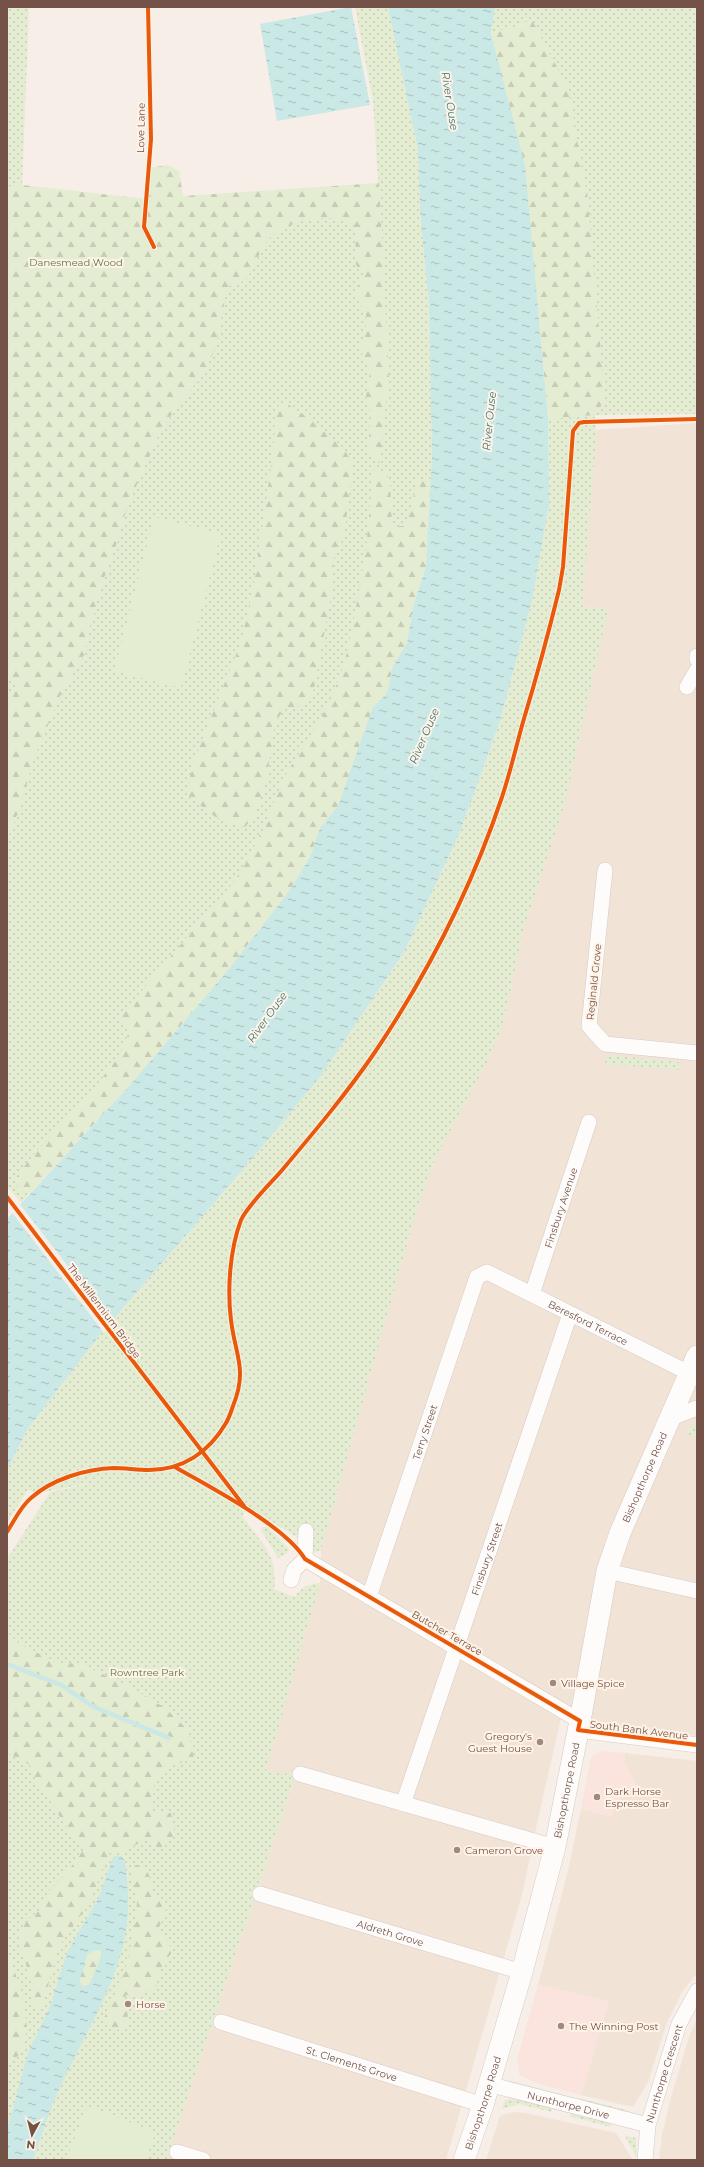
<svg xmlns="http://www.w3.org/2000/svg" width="704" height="2167" viewBox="0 0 704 2167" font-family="Montserrat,sans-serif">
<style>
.residential{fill:#f2e3d7}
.commercial{fill:#fae4dd}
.grass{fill:url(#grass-dots)}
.forest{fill:url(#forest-firs)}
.pitch{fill:#e4ecd2}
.water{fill:url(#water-ripples);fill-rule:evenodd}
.pier{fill:#f6eee7}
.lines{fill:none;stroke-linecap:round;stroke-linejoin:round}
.stream{stroke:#c9e8e6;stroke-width:4.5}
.street-casing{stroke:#d4cac5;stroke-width:16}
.secondary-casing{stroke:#d5cac4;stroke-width:22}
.street{stroke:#fefcfb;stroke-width:15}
.secondary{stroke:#fefcfb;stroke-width:21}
.cycleway-casing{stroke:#fff3e7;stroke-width:6}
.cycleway{stroke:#e8590c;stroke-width:4}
.poi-dot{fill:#a28980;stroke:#fff3e7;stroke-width:1.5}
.labels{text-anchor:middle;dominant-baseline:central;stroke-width:4;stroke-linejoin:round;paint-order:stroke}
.street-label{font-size:10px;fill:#745248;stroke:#fff3e7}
.park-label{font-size:10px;fill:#587940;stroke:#fff3e7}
.poi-label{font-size:10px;fill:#745248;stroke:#fff3e7;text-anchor:start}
.water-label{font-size:11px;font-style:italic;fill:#3c7779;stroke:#fff3e7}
</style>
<defs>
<pattern id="grass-dots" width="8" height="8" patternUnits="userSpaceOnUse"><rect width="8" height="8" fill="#e4ecd2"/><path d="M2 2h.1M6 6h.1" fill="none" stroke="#c7ccb6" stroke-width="1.8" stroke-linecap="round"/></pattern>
<pattern id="forest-firs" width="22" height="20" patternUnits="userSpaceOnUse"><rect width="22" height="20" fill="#e4ecd2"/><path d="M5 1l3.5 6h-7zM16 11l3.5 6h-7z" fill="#c7ccb6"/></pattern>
<pattern id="water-ripples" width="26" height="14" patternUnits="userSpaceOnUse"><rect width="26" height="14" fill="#c9e8e6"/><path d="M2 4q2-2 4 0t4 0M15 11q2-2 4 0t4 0" fill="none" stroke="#a8bfbc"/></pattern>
</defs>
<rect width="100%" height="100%" fill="#f6eee7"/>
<!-- residential -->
<g class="residential">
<polygon points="697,423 697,1736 609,1727 561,1718 536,1828 523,1891 446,2160 167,2160 296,1776 266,1771 320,1583 321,1550 415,1216 435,1159 503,1025 523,931 608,609 582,606 596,430"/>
<polygon points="625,1753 697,1761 697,1973 682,1992 666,2025 648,2082 633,2107 581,2095 609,2001 538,1985 568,1871 581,1809 612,1817 616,1801 639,1788 624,1763"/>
<polygon points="697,2018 697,2160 659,2160 662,2135 672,2094 689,2037"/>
<polygon points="513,2112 525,2113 616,2133 633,2160 486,2160 500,2116"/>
</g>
<!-- commercial -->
<g class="commercial">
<polygon points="603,1751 625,1753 624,1764 639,1788 616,1801 612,1817 581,1809 591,1758 594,1755"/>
<polygon points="538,1985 609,2001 581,2095 533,2082 519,2074 517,2060"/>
</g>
<!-- grass -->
<g class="grass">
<polygon points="7,7 29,7 22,185 7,187"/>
<polygon points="355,7 388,7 418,150 420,211 429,304 432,456 426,567 373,707 350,776 49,1171 21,1203 7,1186 7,678 60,696 84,655 99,592 118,540 127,507 141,473 161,430 184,397 205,373 227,288 263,235 306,216 351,218 382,237 373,101"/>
<path d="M495 7H697V414L595 415 596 442 582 606 608 609 564 806 523 931 503 1025 486 1064 435 1159 415 1216 321 1550 313 1553 311 1546 248 1507 242 1516 266 1548 273 1563 275 1584 273 1589 295 1597C299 1588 310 1584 320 1583L266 1771 296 1775 167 2160H7V1559L50 1492 100 1482 36 1493 28 1490 7 1523V1470L27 1430 99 1336 251 1160 320 1077 404 952 460 832 499 724 532 601 549 504 548 419 594 415 532 20 491 34Z"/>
<polygon points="607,1055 679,1062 680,1070 605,1064"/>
<polygon points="697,1422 697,1438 685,1432"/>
<polygon points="263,1527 268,1527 289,1549 287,1554 278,1558 261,1530"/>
<polygon points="579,2098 630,2111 629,2115 579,2101"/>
<polygon points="511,2099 550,2107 552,2112 519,2104 502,2109 505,2100"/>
<polygon points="572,2114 611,2123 611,2127 569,2116"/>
<polygon points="625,2136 636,2138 637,2158"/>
</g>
<!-- forest -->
<g class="forest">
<polygon points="532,20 567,86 575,124 579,154 587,192 605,400 595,415 548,419 538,306 491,34"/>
<path d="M167 165 179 171 183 196 379 183 389 375 380 463 375 460 368 450 371 415 366 396 370 373 360 349 366 329V312L354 295 365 275 356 265 355 225C347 223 336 218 328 218 307 218 282 225 268 240 254 255 256 283 231 285L227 288 217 343 205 373 184 397 161 430 127 507 118 540 99 592 84 655 60 696 34 759 19 810 7 841V702L17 682 7 678V187L22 185 146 199 149 198 150 168Z"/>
<path d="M286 403 307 417 344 449 353 464 345 530 333 561 332 591 312 700 297 707 284 709 275 723 266 783 255 815 245 827C214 821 212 813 188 796L191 768 241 642 254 583 274 446 275 411 280 404Z"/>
<polygon points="374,467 387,473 390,485 392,526 404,526 411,511 417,478 430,483 426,567 413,607 407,643 393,666 387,693 373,707 338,806 320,828 310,857 289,891 229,969 130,1085 29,1194 21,1192 16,1183 17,1176 33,1155 84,1102 119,1056 129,1032 119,1021 128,1007 236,879 263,830 283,779 320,720 333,695 345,661 353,625 366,548"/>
<path d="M7 1632 20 1644 55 1662 80 1664 129 1686 165 1708 188 1730 194 1759 167 1767 154 1786 153 1813H171L175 1834 160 1850 148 1839 122 1851H111L104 1864 91 1901 59 1946 43 2004 38 2010C28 1996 34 1993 30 1978 23 1947 5 1934 39 1911 46 1889 53 1889 66 1873 72 1866 78 1858 83 1850L81 1843 68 1830 51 1802 38 1785 30 1765 7 1753Z"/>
<path d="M136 1865C151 1869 151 1880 153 1894L164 1902 166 1913 158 1929 173 1950 160 1970 156 1988 140 1996 126 1995 123 2004 128 2011 127 2025 115 2031 103 2020 125 1971 132 1941 137 1903 132 1869Z"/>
<path d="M7 1948C16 1979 35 2018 22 2050 19 2056 12 2061 7 2065Z"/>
<path d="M96 1949 101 1951 103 1955 89 1984 83 1987C76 1979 84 1964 87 1955Z"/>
</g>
<!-- pitch -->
<g class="pitch">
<polygon points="154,517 221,534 181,688 114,671"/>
<polygon points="87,2106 156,2132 146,2160 66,2160"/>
</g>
<!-- water -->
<g class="water">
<polygon points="351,7 370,105 277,121 260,24"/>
<polygon points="388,7 495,7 491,34 525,165 548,419 549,504 532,601 499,724 460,832 404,952 320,1077 251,1160 99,1336 69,1375 27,1430 7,1470 7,1219 130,1085 229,969 289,891 310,857 320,828 338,806 373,707 387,693 393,666 407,643 413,607 426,567 432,456 429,304 420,211 418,150"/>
<path d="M116 1856H122L124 1860C142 1950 98 2006 62 2083 50 2108 42 2134 33 2160H7V2130L28 2053 51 2004 66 1955 99 1897 112 1860ZM96 1950 101 1951 102 1955 90 1984 83 1987C76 1980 82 1975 84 1968 86 1964 85 1959 87 1954Z"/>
</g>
<!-- pier -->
<polygon class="pier" points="19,1203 112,1323 104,1333 11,1211"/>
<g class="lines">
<!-- stream -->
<polyline class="stream" points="7,1664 61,1685 94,1707 169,1738"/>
<!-- street casing -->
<g class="street-casing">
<g id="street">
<polyline points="697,656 697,659"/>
<polyline points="687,687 697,670"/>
<polyline points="605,870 589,1026 605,1044 697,1053"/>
<path id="s1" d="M532 1294 589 1122"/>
<polyline points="671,1418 697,1408"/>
<polyline points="305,1559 580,1721"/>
<polyline points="607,1571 697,1591"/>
<polyline points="291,1580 294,1570 305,1559 306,1531"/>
<path id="s2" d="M369 1597 477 1277 487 1272 697 1377"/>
<polyline points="578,1730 697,1745"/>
<polyline points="300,1774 555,1847"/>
<path id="s3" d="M403 1804 570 1314"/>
<path id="s4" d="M260 1894 522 1972"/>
<path id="s5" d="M221 2022 483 2105"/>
<path id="s6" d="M488 2084 648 2125"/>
<polyline points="177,2152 203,2160"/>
<path id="s7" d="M645 2160 648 2125 679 2024 697 1991"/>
</g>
</g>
<!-- secondary casing -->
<g class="secondary-casing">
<g id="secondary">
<path id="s8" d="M464 2160 483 2105 522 1972 555 1847 580 1721 607 1571 620 1533 697 1356"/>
</g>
</g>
<!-- street -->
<use href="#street" class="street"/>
<!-- secondary -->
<use href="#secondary" class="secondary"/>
<!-- cycleway casing -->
<g class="cycleway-casing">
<g id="cycleway">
<polyline points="148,7 151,139 144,227 154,247"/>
<polyline points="7,1197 244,1506"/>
<path d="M175 1467C211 1488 284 1525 305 1559L580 1721 578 1730 697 1745"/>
<path d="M7 1532C14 1521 21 1506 31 1498 52 1479 86 1469 114 1468 125 1468 137 1470 149 1470 183 1470 209 1452 226 1423 229 1418 231 1412 233 1406 248 1369 235 1355 231 1320 227 1289 230 1249 241 1220 247 1206 273 1181 283 1169 315 1131 347 1093 375 1052 428 973 472 887 502 797 510 773 516 747 523 722 536 679 548 635 559 590L563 567 573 431 579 423 584 422 697 419"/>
</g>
</g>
<!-- cycleway -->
<use href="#cycleway" class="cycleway"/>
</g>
<!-- markers -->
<g class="poi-dot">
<circle cx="553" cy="1683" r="4"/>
<circle cx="540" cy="1742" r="4"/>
<circle cx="597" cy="1797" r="4"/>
<circle cx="457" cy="1850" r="4"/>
<circle cx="128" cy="2004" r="4"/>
<circle cx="561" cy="2026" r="4"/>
</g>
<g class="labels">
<!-- street labels -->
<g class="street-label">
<text transform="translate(141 128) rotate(-89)">Love Lane</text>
<text transform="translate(594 982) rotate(-84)">Reginald Grove</text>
<text stroke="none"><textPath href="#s1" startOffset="91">Finsbury Avenue</textPath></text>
<text transform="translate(104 1311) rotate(53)">The Millennium Bridge</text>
<text stroke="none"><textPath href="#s2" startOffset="462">Beresford Terrace</textPath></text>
<text stroke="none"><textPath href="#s2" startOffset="174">Terry Street</textPath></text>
<text stroke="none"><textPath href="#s8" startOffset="708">Bishopthorpe Road</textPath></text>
<text stroke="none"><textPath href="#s3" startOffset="259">Finsbury Street</textPath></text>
<text transform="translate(447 1633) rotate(30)">Butcher Terrace</text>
<text transform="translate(639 1730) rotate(7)">South Bank Avenue</text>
<text stroke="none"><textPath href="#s8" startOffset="384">Bishopthorpe Road</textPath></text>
<text stroke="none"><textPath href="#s4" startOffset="136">Aldreth Grove</textPath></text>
<text stroke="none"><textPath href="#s5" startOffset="137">St. Clements Grove</textPath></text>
<text stroke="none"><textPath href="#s7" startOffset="89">Nunthorpe Crescent</textPath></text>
<text stroke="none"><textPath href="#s8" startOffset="60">Bishopthorpe Road</textPath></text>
<text stroke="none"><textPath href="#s6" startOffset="83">Nunthorpe Drive</textPath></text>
</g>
<!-- park labels -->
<g class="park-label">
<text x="76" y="262">Danesmead Wood</text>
<text x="147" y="1672">Rowntree Park</text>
</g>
<!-- poi labels -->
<g class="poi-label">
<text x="561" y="1683">Village Spice</text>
<text x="532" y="1736" text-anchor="end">Gregory's<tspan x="532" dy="12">Guest House</tspan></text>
<text x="605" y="1791">Dark Horse<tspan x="605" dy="12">Espresso Bar</tspan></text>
<text x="465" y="1850">Cameron Grove</text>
<text x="136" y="2004">Horse</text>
<text x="569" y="2026">The Winning Post</text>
</g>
<!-- water labels -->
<g class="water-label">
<text transform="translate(450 101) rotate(81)">River Ouse</text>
<text transform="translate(489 421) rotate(-84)">River Ouse</text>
<text transform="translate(424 736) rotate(-67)">River Ouse</text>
<text transform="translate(267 1017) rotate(-54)">River Ouse</text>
</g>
</g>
<!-- border -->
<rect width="704" height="2167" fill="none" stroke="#745248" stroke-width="16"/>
<!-- north arrow -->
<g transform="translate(32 2135) rotate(187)" stroke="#fff3e7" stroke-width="3" paint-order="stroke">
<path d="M0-3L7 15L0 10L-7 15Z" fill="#745248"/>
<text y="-6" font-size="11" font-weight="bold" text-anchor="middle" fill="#745248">N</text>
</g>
</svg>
